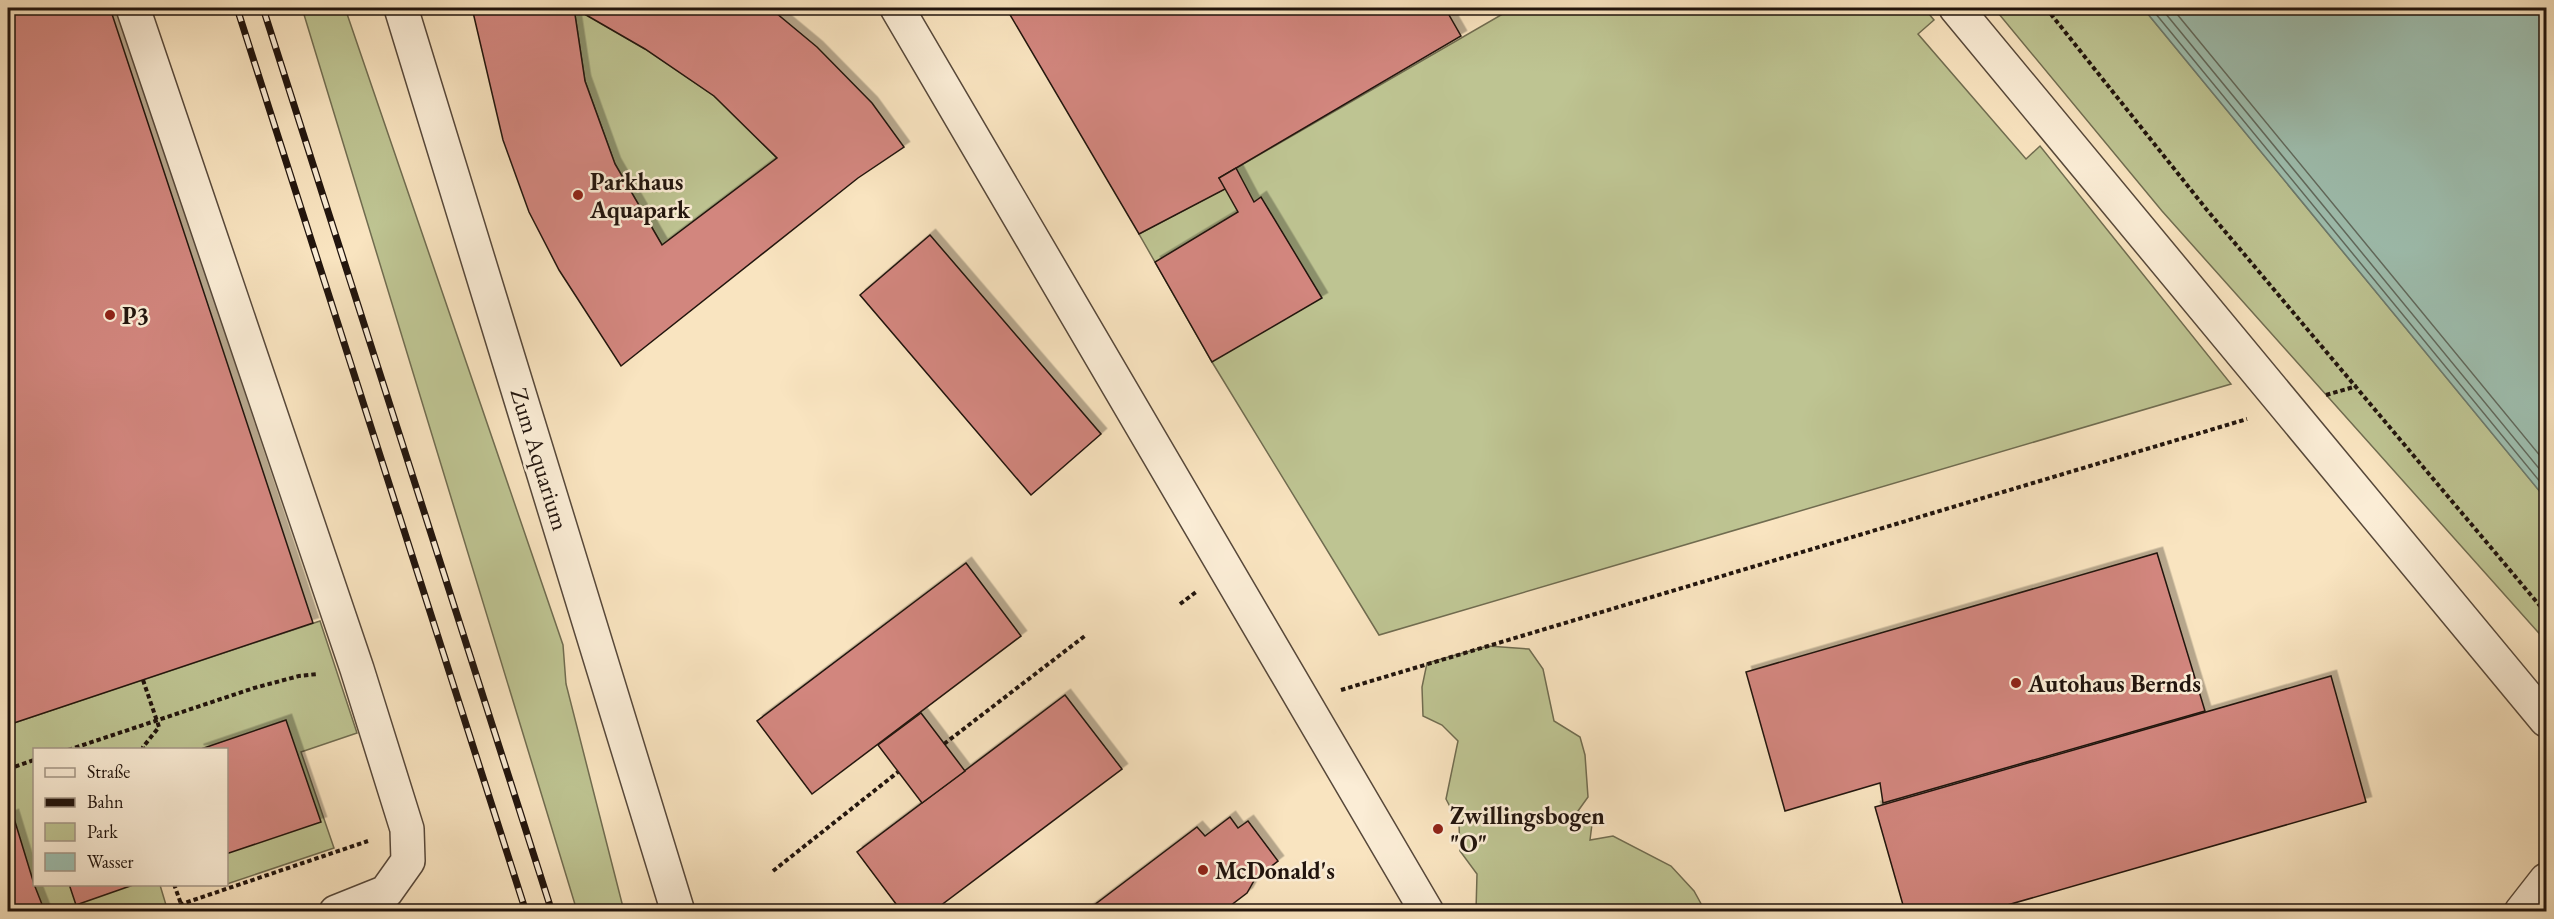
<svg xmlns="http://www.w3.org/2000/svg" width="2554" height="919" viewBox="0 0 2554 919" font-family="'EB Garamond',serif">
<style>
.green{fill:#bec492;stroke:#706c50;stroke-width:1.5}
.water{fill:#9ebfb0;stroke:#6c7b6f;stroke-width:1.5}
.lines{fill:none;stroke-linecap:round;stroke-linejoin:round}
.shore{stroke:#606a5e;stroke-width:1.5}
.building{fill:#d2867e;stroke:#21140d;stroke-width:1.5;filter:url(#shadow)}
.minor-casing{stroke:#57483a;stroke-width:36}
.path{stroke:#21140d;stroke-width:4;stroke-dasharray:4.5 3;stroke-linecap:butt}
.minor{stroke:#fbedd6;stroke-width:33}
.rail-casing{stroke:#21140d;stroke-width:7}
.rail{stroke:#fbedd6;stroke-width:4.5;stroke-dasharray:14;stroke-linecap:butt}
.poi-dot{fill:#8f2418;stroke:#fbedd6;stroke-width:2}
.labels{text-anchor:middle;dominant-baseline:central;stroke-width:5;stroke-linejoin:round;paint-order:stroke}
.poi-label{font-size:24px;font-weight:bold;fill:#21140d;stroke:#fbedd6;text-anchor:start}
.street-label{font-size:24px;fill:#21140d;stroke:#fbedd6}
</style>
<defs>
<filter id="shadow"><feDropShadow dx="5.5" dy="-5.5" stdDeviation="0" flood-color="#0004"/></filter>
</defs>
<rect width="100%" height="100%" fill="#f9e4c0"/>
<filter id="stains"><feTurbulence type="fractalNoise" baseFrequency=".00333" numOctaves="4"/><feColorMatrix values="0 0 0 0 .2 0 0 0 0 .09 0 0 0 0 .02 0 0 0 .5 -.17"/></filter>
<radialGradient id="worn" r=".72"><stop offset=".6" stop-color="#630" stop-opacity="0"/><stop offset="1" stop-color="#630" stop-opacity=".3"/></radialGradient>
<!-- green -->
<g class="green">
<polygon points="302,8 345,8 563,645 566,684 624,911 577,911"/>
<polygon points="574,8 645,49 714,96 777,158 662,245 615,164 585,81"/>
<polygon points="1513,8 1924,8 1934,20 1918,34 2026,159 2040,146 2231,384 1379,635 1212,362 1139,234 1226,188 1219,178"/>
<polygon points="1994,8 2143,8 2546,499 2546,641 2162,211"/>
<polygon points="320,621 357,733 301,752 334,848 227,884 226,750 34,750 34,884 160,885 166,905 147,912 8,912 8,725"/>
<polygon points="1488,646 1529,649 1543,669 1554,721 1580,737 1585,755 1588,797 1578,811 1592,824 1590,840 1613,836 1671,866 1694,891 1705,911 1476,911 1477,874 1460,851 1459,824 1446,799 1458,741 1442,725 1423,716 1422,687 1427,663"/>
</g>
<!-- water -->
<polygon class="water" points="2143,8 2546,8 2546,499"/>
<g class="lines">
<!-- shore -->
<g class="shore">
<polyline points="2151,8 2546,489"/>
<polyline points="2161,8 2546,477"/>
<polyline points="2172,8 2546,463"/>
</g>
</g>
<!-- building -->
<g class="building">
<polygon points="8,8 110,8 313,623 8,725"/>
<polygon points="472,8 574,8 585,81 615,164 662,245 777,158 714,96 645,49 574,8 770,8 817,47 872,103 904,147 858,178 621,366 559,270 529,212 503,140"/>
<polygon points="1006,8 1445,8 1461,36 1219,178 1227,188 1139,234"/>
<polygon points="1236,168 1254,202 1261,197 1322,298 1212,362 1155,262 1238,212 1219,178"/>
<polygon points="930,235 1101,434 1031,495 860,295"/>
<polygon points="2157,553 2205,711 1883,803 1880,783 1785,811 1746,672"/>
<polygon points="966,563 1021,636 812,794 757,721"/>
<polygon points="2331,676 2366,802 1983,912 1905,912 1875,807"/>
<polygon points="1065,695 1122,769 932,912 902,912 857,852"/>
<polygon points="921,713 965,771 922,803 878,745"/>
<polygon points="286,720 321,822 226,854 226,750 198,750"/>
<polygon points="13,815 34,884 45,912 8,912 8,817"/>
<polygon points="1230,817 1238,828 1248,821 1278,861 1255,879 1247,893 1222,912 1085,912 1197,827 1205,836"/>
<polygon points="69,884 136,884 76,905"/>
</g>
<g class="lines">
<!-- minor casing -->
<g class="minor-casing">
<g id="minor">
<polyline points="133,8 357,669 407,829 408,861 386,892 336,912"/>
<polyline points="401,8 678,912"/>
<polyline points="897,8 1427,912"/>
<polyline points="1956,8 2546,720"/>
<polyline points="2521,912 2546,880"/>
</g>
</g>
<!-- path -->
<g class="path">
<polyline points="2046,8 2207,210 2546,613"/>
<polyline points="2326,395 2357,386"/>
<polyline points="1180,604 1196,592"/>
<polyline points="143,680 159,727 143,747 144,750"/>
<polyline points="1341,690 2247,419"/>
<polyline points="944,744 1086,635"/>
<polyline points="68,750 254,688 299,676 317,674"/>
<polyline points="8,769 34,760"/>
<polyline points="773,871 898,772"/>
<polyline points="174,884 181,904"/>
<polyline points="158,912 368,841"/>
</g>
<!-- minor -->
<use href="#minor" class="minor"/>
<!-- rail casing -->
<g class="rail-casing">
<g id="rail">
<polyline points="237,8 526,912"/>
<polyline points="263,8 552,912"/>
</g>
</g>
<!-- rail -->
<use href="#rail" class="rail"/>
</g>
<!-- markers -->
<g class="poi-dot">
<circle cx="578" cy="195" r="6"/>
<circle cx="110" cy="315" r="6"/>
<circle cx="2016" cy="683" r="6"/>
<circle cx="1438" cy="829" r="6"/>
<circle cx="1203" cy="870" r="6"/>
</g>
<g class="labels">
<!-- poi labels -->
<g class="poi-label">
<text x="590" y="181">Parkhaus<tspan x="590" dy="28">Aquapark</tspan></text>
<text x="122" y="315">P3</text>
<text x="2028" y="683">Autohaus Bernds</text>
<text x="1450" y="815">Zwillingsbogen<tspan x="1450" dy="28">"O"</tspan></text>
<text x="1215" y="870">McDonald's</text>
</g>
<!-- street labels -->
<g class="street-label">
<text transform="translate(540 459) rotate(73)">Zum Aquarium</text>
</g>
</g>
<!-- margin -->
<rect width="2554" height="919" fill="none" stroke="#f9e4c0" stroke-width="30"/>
<rect x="9" y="9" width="2536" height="901" fill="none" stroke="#21140d" stroke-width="3"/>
<rect x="15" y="15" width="2524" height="889" fill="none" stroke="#21140d" stroke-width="1.5"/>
<!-- legend -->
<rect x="33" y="748" width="195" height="138" fill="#fbedd6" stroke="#a49686" stroke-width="1.5"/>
<rect x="45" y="768" width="30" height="9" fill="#fbedd6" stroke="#a49686" stroke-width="1.5"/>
<text x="87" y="778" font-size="18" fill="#21140d">Straße</text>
<rect x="45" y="798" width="30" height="9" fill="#21140d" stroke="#a49686" stroke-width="1.5"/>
<text x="87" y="808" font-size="18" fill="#21140d">Bahn</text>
<rect x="45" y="823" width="30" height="18" fill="#bec492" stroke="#a49686" stroke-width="1.5"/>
<text x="87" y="838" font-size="18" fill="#21140d">Park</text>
<rect x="45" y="853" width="30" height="18" fill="#9ebfb0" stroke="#a49686" stroke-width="1.5"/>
<text x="87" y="868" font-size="18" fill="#21140d">Wasser</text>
<rect width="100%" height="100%" filter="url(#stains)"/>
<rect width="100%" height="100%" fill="url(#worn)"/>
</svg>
